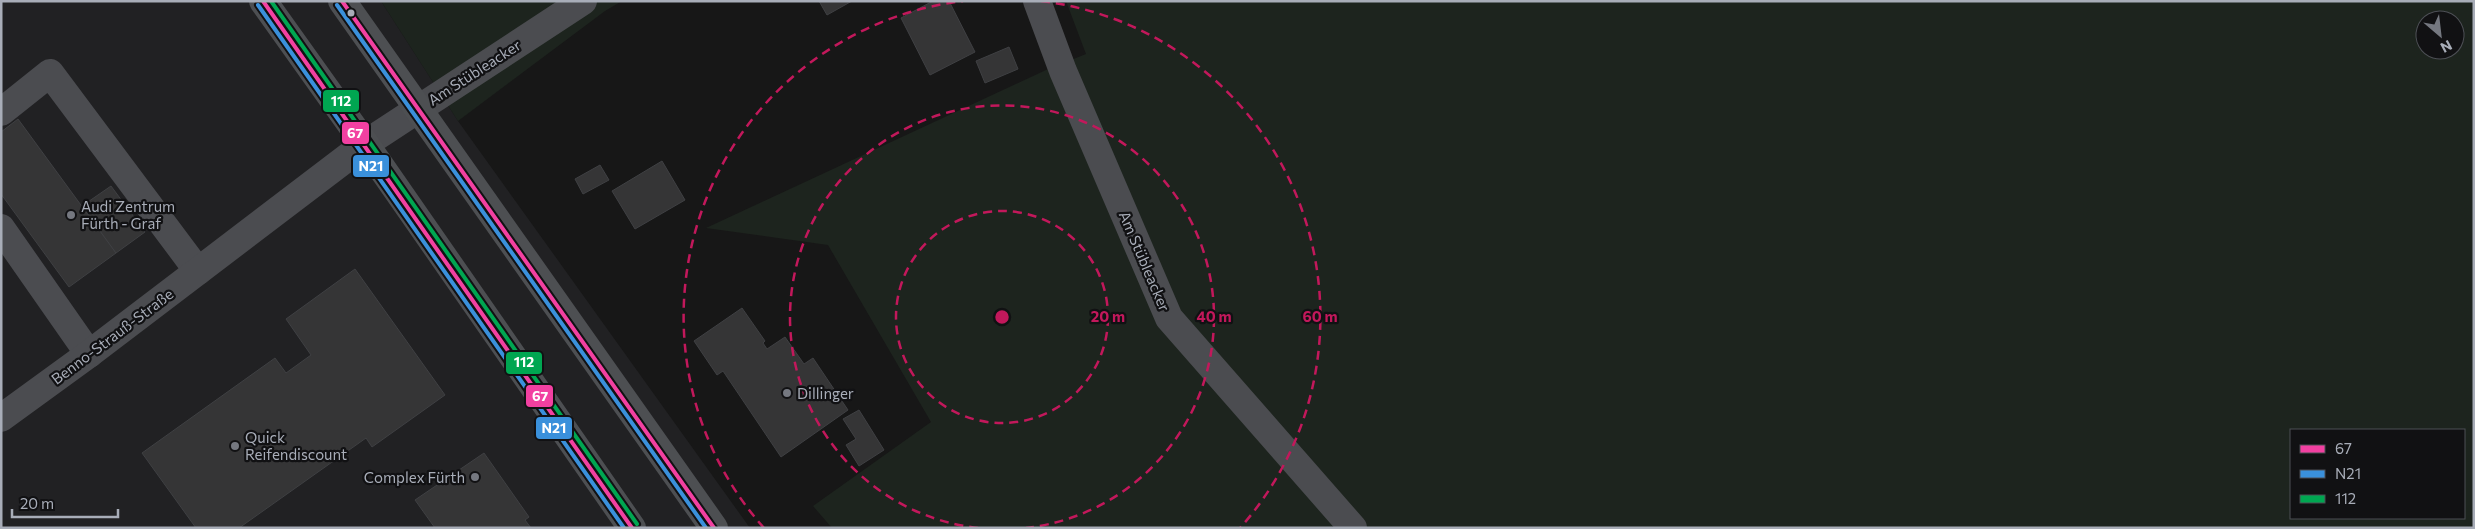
<svg xmlns="http://www.w3.org/2000/svg" width="2475" height="529" viewBox="0 0 2475 529" font-family="Commissioner,sans-serif">
<style>
.built{fill:#212123}
.green{fill:#1d241e;fill-rule:evenodd}
.building{fill:#353536;stroke:#3f4043}
.lines{fill:none;stroke-linecap:round;stroke-linejoin:round}
.minor{stroke:#4b4c50;stroke-width:28}
.major{stroke:#4d4f52;stroke-width:28}
.bus-1-casing{stroke:#111113;stroke-width:8}
.bus-2-casing{stroke:#111113;stroke-width:8}
.bus-3-casing{stroke:#111113;stroke-width:8}
.bus-1{stroke:#f240a1;stroke-width:4}
.bus-2{stroke:#3a90db;stroke-width:4}
.bus-3{stroke:#00a651;stroke-width:4}
.ring{fill:none;stroke:#c2185b;stroke-width:2.5;stroke-dasharray:9 6}
.bus-dot{fill:#a8adb8;stroke:#111113;stroke-width:2}
.poi-dot{fill:#757880;stroke:#111113;stroke-width:2}
.labels{text-anchor:middle;dominant-baseline:central;stroke-width:4.5;stroke-linejoin:round;paint-order:stroke}
.street-label{font-size:15px;fill:#a8adb8;stroke:#111113}
.poi-label{font-size:15px;fill:#a8adb8;stroke:#111113;text-anchor:start}
.centre{fill:#c2185b;stroke:#111113;stroke-width:2.5}
.ring-label{font-size:15px;text-anchor:middle;font-weight:bold;fill:#c2185b;stroke:#111113;stroke-width:4.5;stroke-linejoin:round;paint-order:stroke}
.line-badge{stroke:#111113;stroke-width:2}
.badge-label{font-size:14px;text-anchor:middle;font-weight:bold;fill:#fff}
</style>
<rect width="100%" height="100%" fill="#171717"/>
<!-- built -->
<polygon class="built" points="1,1 381,1 458,121 750,528 1,528"/>
<!-- green -->
<g class="green">
<polygon points="381,1 622,1 605,11 458,121"/>
<path d="M1066 1H2474V528H832L813 506 931 422 828 245 706 228 1046 70 1086 54ZM2425 20H2455V50H2425ZM2291 430H2464V518H2291Z"/>
</g>
<!-- building -->
<g class="building">
<polygon points="819,1 852,1 827,15"/>
<polygon points="933,1 949,1 975,52 930,75 901,18"/>
<polygon points="1009,47 1018,69 985,83 976,61"/>
<polygon points="18,119 116,253 69,287 1,194 1,132"/>
<polygon points="662,161 685,200 635,229 612,191"/>
<polygon points="600,165 609,180 583,194 575,179"/>
<polygon points="111,186 145,232 116,253 82,206"/>
<polygon points="355,269 445,395 372,447 366,438 239,528 196,528 142,453 275,358 286,373 311,355 286,319"/>
<polygon points="742,308 765,341 763,343 767,349 785,337 804,364 813,358 848,410 781,457 723,371 717,375 694,341"/>
<polygon points="859,410 884,450 859,466 846,445 856,439 843,419"/>
<polygon points="484,453 529,517 525,520 531,528 435,528 415,500"/>
</g>
<g class="lines">
<!-- minor -->
<g class="minor">
<polyline points="1037,1 1063,71 1169,318 1353,528"/>
<polyline points="1,112 50,73 198,271"/>
<polyline points="1,228 89,354"/>
<polyline points="1,418 89,354 365,144 583,1"/>
</g>
<!-- major -->
<g class="major">
<polyline points="263,1 365,144 632,528"/>
<polyline points="342,1 714,528"/>
</g>
<!-- bus-1 casing -->
<g class="bus-1-casing">
<g id="bus-1">
<polyline points="263,1 632,528"/>
<polyline points="342,1 714,528"/>
</g>
</g>
<!-- bus-2 casing -->
<g class="bus-2-casing">
<g id="bus-2">
<polyline points="258,5 624,528"/>
<polyline points="337,5 706,528"/>
</g>
</g>
<!-- bus-3 casing -->
<g class="bus-3-casing">
<polyline id="bus-3" points="271,1 637,524"/>
</g>
<!-- bus-1 -->
<use href="#bus-1" class="bus-1"/>
<!-- bus-2 -->
<use href="#bus-2" class="bus-2"/>
<!-- bus-3 -->
<use href="#bus-3" class="bus-3"/>
</g>
<!-- distance rings -->
<g class="ring">
<circle cx="1002" cy="317" r="106"/>
<path d="M978 528A212 212 0 1 1 1026 528"/>
<path d="M764 528A318 318 0 0 1 963 1M1041 1A318 318 0 0 1 1240 528"/>
</g>
<!-- markers -->
<circle class="bus-dot" cx="351" cy="13" r="4.5"/>
<g class="poi-dot">
<circle cx="71" cy="215" r="5"/>
<circle cx="787" cy="393" r="5"/>
<circle cx="235" cy="446" r="5"/>
<circle cx="475" cy="477" r="5"/>
</g>
<g class="labels">
<!-- street labels -->
<g class="street-label">
<text transform="translate(474 72) rotate(-33)">Am Stübleacker</text>
<text transform="translate(1145 261) rotate(67)">Am Stübleacker</text>
<text transform="translate(112 336) rotate(-37)">Benno-Strauß-Straße</text>
</g>
<!-- poi labels -->
<g class="poi-label">
<text x="81" y="206">Audi Zentrum<tspan x="81" dy="17">Fürth - Graf</tspan></text>
<text x="797" y="393">Dillinger</text>
<text x="245" y="437">Quick<tspan x="245" dy="17">Reifendiscount</tspan></text>
<text x="465" y="477" text-anchor="end">Complex Fürth</text>
</g>
</g>
<circle cx="1002" cy="317" r="8" class="centre"/>
<g class="ring-label">
<text x="1108" y="322">20 m</text>
<text x="1214" y="322">40 m</text>
<text x="1320" y="322">60 m</text>
</g>
<g class="line-badge">
<rect x="322" y="89" width="38" height="24" rx="5" fill="#00a651"/>
<rect x="341" y="121" width="29" height="24" rx="5" fill="#f240a1"/>
<rect x="352" y="154" width="38" height="24" rx="5" fill="#3a90db"/>
<rect x="505" y="351" width="38" height="24" rx="5" fill="#00a651"/>
<rect x="525" y="384" width="29" height="24" rx="5" fill="#f240a1"/>
<rect x="535" y="416" width="38" height="24" rx="5" fill="#3a90db"/>
</g>
<g class="badge-label">
<text x="341" y="106">112</text>
<text x="355" y="138">67</text>
<text x="371" y="171">N21</text>
<text x="524" y="367">112</text>
<text x="540" y="401">67</text>
<text x="554" y="433">N21</text>
</g>
<!-- border -->
<rect width="2475" height="529" fill="none" stroke="#a8adb8" stroke-width="5"/>
<!-- legend -->
<rect x="2290" y="429" width="175" height="90" fill="#111113" stroke="#4d4f55"/>
<rect x="2300" y="445" width="25" height="8" fill="#f240a1" stroke="#4d4f55"/>
<text x="2335" y="454" font-size="15" fill="#a8adb8">67</text>
<rect x="2300" y="470" width="25" height="8" fill="#3a90db" stroke="#4d4f55"/>
<text x="2335" y="479" font-size="15" fill="#a8adb8">N21</text>
<rect x="2300" y="495" width="25" height="8" fill="#00a651" stroke="#4d4f55"/>
<text x="2335" y="504" font-size="15" fill="#a8adb8">112</text>
<!-- north arrow -->
<g transform="translate(2440 35) rotate(152)"><circle r="24" fill="#111113" stroke="#4d4f55"/>
<path d="M0-4L9 19L0 12L-9 19Z" fill="#757880"/>
<text y="-8" font-size="14" font-weight="bold" text-anchor="middle" fill="#a8adb8">N</text>
</g>
<!-- scale -->
<path d="M12 509v8h106v-8" fill="none" stroke="#a8adb8" stroke-width="2.5"/>
<text x="20" y="509" font-size="15" fill="#a8adb8" stroke="#111113" stroke-width="4" paint-order="stroke">20 m</text>
</svg>
